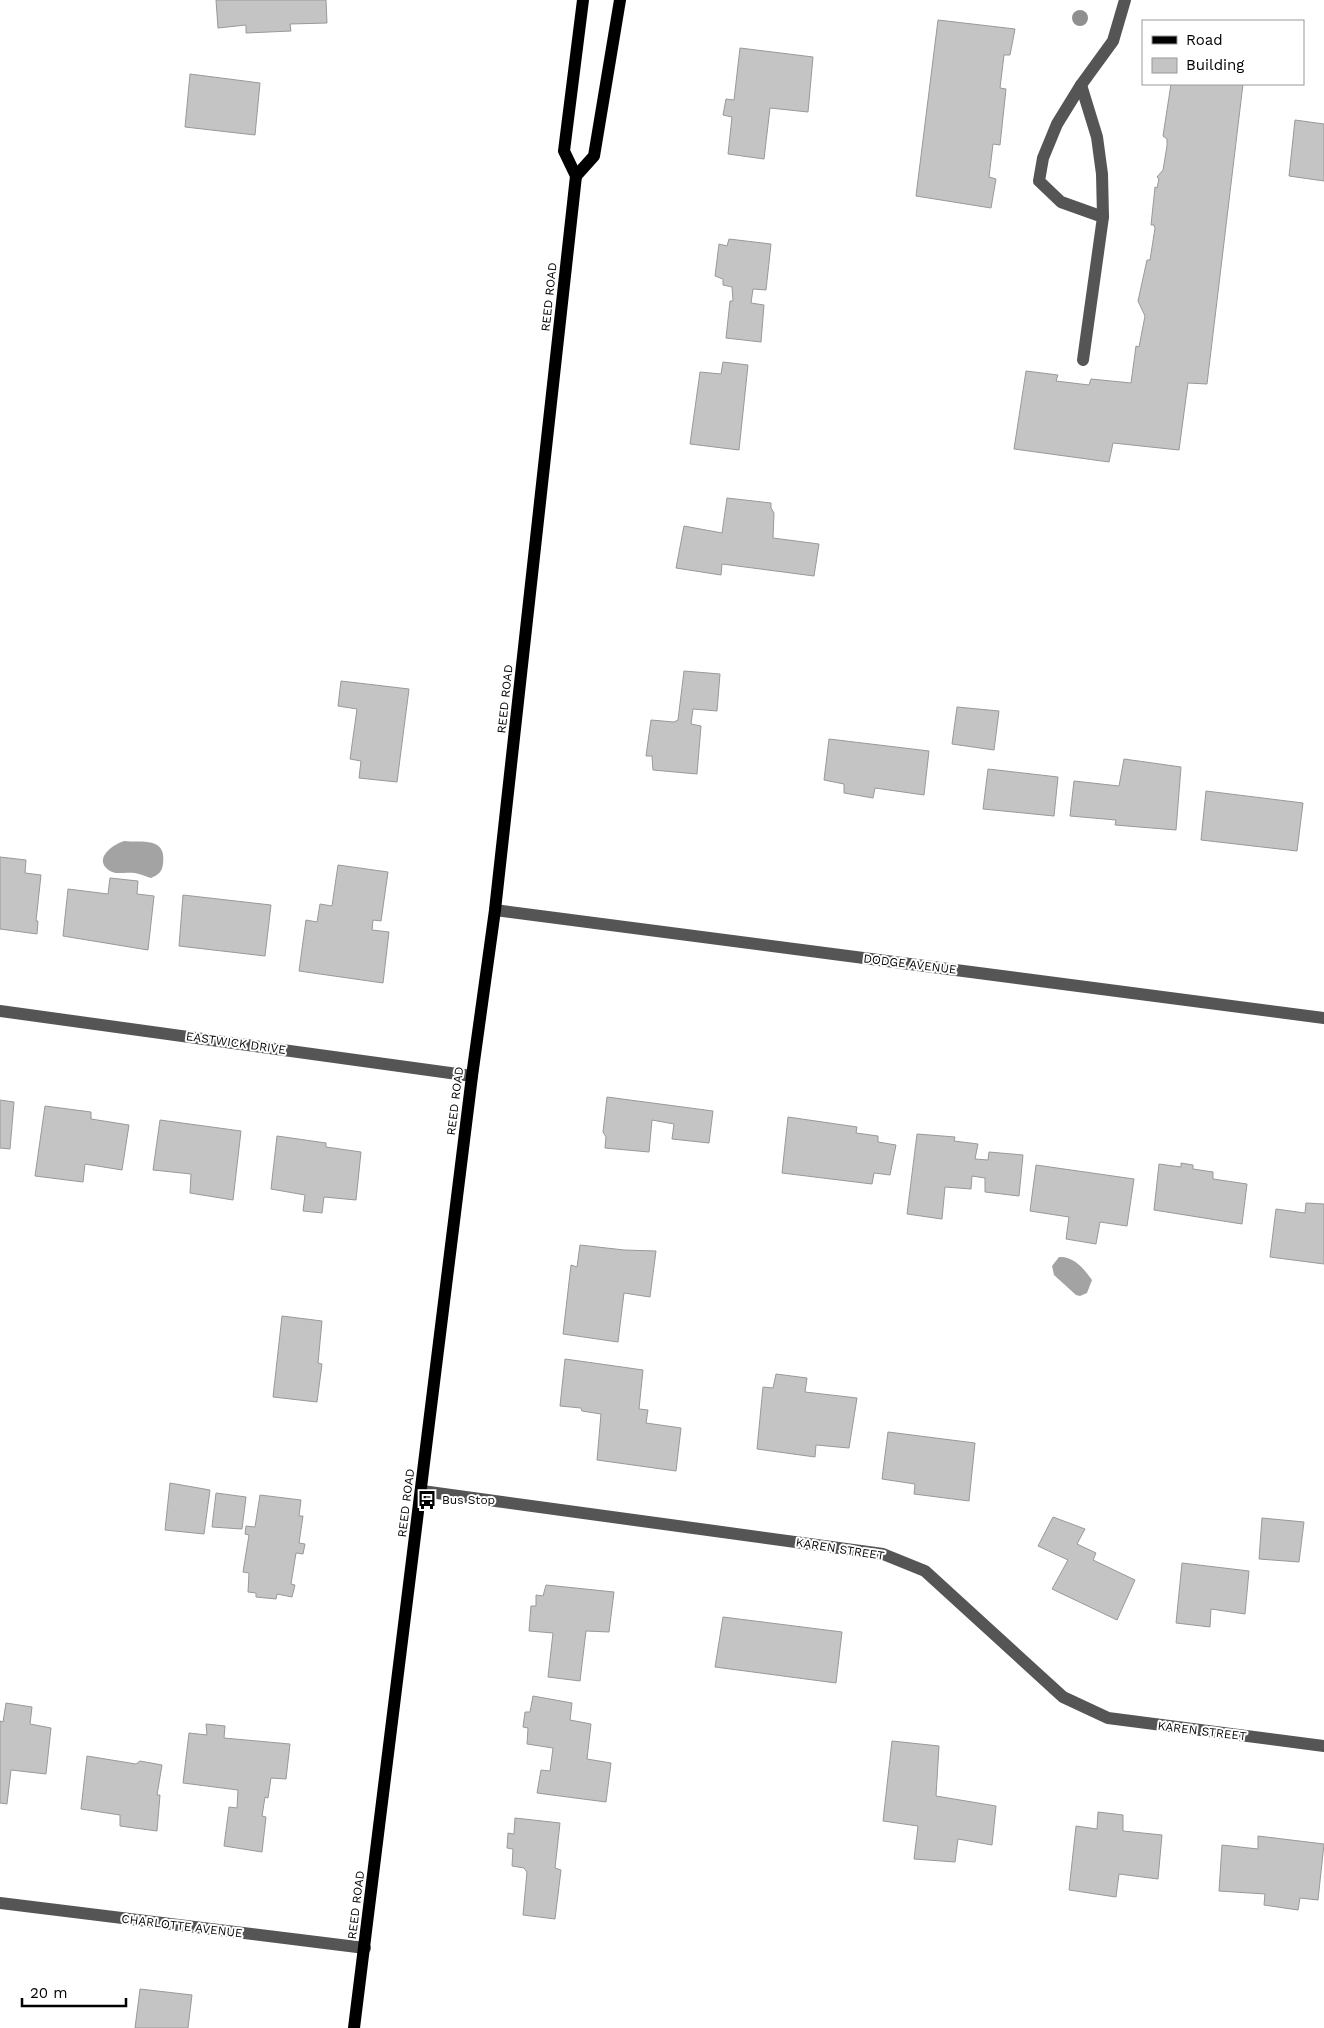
<svg xmlns="http://www.w3.org/2000/svg" width="1324" height="2028" viewBox="0 0 1324 2028" font-family="'Work Sans',sans-serif">
<style>
.water{fill:#a3a3a3}
.building{fill:#c4c4c4;stroke:#999}
.lines{fill:none;stroke-linecap:round;stroke-linejoin:round}
.minor{stroke:#555;stroke-width:12}
.major{stroke:#000;stroke-width:12}
.tree{fill:#8f8f8f}
.labels{text-anchor:middle;dominant-baseline:central;stroke-width:4;stroke-linejoin:round;paint-order:stroke}
.street-label{font-size:12px;fill:#000;stroke:#fff}
.poi-label{font-size:12px;fill:#000;stroke:#fff;text-anchor:start}
</style>
<rect width="100%" height="100%" fill="#fff"/>
<!-- water -->
<g class="water">
<path d="M124 841C142 843 167 836 163 864 162 872 158 875 151 878 146 877 144 875 139 874 134 872 125 873 119 873 116 873 115 873 112 872 91 861 111 845 124 841Z"/>
<path d="M1059 1257C1074 1256 1084 1269 1092 1280L1087 1293 1080 1296 1076 1295 1054 1275 1052 1266Z"/>
</g>
<!-- building -->
<g class="building">
<polygon points="216,0 326,0 327,23 290,24 291,31 246,33 246,25 218,28"/>
<polygon points="938,20 1015,29 1010,55 1004,55 1000,88 1006,89 1000,145 993,144 989,177 996,179 991,208 916,196"/>
<polygon points="740,48 813,57 808,112 770,108 764,159 728,154 732,117 723,115 726,99 734,100"/>
<polygon points="190,74 260,83 255,135 185,127"/>
<polygon points="1171,84 1243,84 1207,384 1188,383 1179,450 1113,443 1109,462 1014,449 1026,371 1058,375 1056,381 1089,385 1091,379 1131,383 1136,346 1139,347 1145,316 1138,301 1147,260 1150,260 1155,228 1154,225 1151,225 1155,187 1157,188 1159,179 1157,177 1163,170 1167,146 1167,139 1163,136"/>
<polygon points="1295,120 1324,124 1324,181 1289,176"/>
<polygon points="729,239 771,244 766,290 753,289 751,303 764,305 761,342 726,338 730,301 733,301 732,287 723,285 723,279 715,276 719,244 727,246"/>
<polygon points="723,362 748,365 739,450 690,444 700,372 721,374"/>
<polygon points="727,498 771,503 771,508 774,513 773,538 819,544 814,576 722,564 721,575 676,568 684,526 722,533"/>
<polygon points="684,671 720,674 717,711 693,709 691,724 701,726 697,774 653,770 652,756 646,756 651,720 674,722 678,720"/>
<polygon points="341,681 409,689 397,782 359,778 361,761 350,759 357,709 338,706"/>
<polygon points="957,707 999,711 994,750 952,744"/>
<polygon points="829,739 929,751 924,795 875,788 873,798 844,793 844,784 824,780"/>
<polygon points="1124,759 1181,767 1176,830 1115,825 1116,820 1070,816 1074,781 1119,786"/>
<polygon points="988,769 1058,777 1054,816 983,809"/>
<polygon points="1206,791 1303,803 1297,851 1201,840"/>
<polygon points="0,857 26,860 25,873 41,875 36,921 38,921 37,934 0,929"/>
<polygon points="338,865 388,872 381,921 373,920 372,930 389,932 383,983 299,971 306,920 317,922 320,904 332,906"/>
<polygon points="110,878 138,881 137,894 154,896 148,950 63,936 68,889 108,894"/>
<polygon points="183,895 271,905 265,956 179,946"/>
<polygon points="607,1097 713,1111 709,1143 672,1139 674,1124 652,1120 649,1152 605,1148 606,1137 603,1132"/>
<polygon points="0,1100 14,1102 10,1149 0,1148"/>
<polygon points="45,1106 91,1112 91,1119 129,1125 122,1170 85,1164 83,1182 35,1176"/>
<polygon points="788,1117 857,1127 856,1133 878,1136 878,1142 896,1145 890,1175 874,1173 872,1184 782,1173"/>
<polygon points="160,1120 241,1131 233,1200 190,1193 191,1174 153,1170"/>
<polygon points="917,1134 955,1137 954,1141 978,1144 975,1159 988,1160 989,1152 1023,1155 1019,1196 985,1192 985,1178 972,1176 971,1189 945,1187 942,1219 907,1214"/>
<polygon points="277,1136 326,1143 326,1147 361,1152 356,1200 324,1197 322,1213 303,1211 305,1195 271,1189"/>
<polygon points="1181,1163 1193,1165 1193,1169 1213,1172 1213,1179 1247,1184 1242,1224 1154,1210 1159,1164 1181,1167"/>
<polygon points="1036,1165 1134,1179 1127,1226 1100,1222 1096,1244 1066,1239 1069,1217 1030,1211"/>
<polygon points="1306,1203 1324,1204 1324,1264 1270,1257 1276,1209 1305,1213"/>
<polygon points="580,1245 624,1250 656,1251 650,1297 624,1293 618,1342 563,1334 571,1265 577,1267"/>
<polygon points="282,1316 322,1321 318,1363 322,1364 317,1402 273,1397"/>
<polygon points="565,1359 643,1370 639,1409 648,1410 646,1423 681,1428 676,1471 597,1460 601,1414 582,1411 581,1408 560,1406"/>
<polygon points="776,1374 807,1378 805,1392 857,1398 849,1448 816,1445 815,1457 757,1449 763,1387 773,1388"/>
<polygon points="888,1432 975,1443 969,1501 914,1494 915,1484 882,1479"/>
<polygon points="170,1483 210,1490 204,1534 165,1530"/>
<polygon points="216,1493 246,1497 242,1529 212,1527"/>
<polygon points="260,1495 301,1500 299,1516 303,1516 299,1543 305,1544 303,1554 296,1553 291,1584 295,1585 292,1597 277,1594 276,1599 256,1597 256,1593 248,1592 249,1573 243,1572 249,1535 245,1534 246,1526 255,1527"/>
<polygon points="1053,1517 1085,1529 1077,1544 1096,1553 1093,1560 1135,1580 1117,1620 1052,1589 1068,1560 1038,1546"/>
<polygon points="1262,1518 1304,1522 1299,1562 1259,1559"/>
<polygon points="1182,1563 1249,1571 1245,1614 1211,1609 1210,1627 1176,1623"/>
<polygon points="546,1585 614,1592 609,1632 586,1631 580,1681 548,1677 553,1633 529,1631 531,1606 536,1606 536,1595 543,1596"/>
<polygon points="723,1617 842,1632 836,1683 715,1667"/>
<polygon points="533,1696 572,1703 570,1720 591,1724 587,1759 611,1763 606,1802 537,1793 541,1770 550,1771 553,1748 527,1744 528,1728 523,1727 525,1712 530,1712"/>
<polygon points="6,1703 32,1707 30,1724 51,1728 46,1774 11,1770 7,1804 0,1803 0,1721 3,1722"/>
<polygon points="206,1724 225,1726 224,1738 290,1744 286,1779 271,1778 268,1798 265,1797 262,1816 266,1817 262,1852 224,1846 229,1807 237,1808 238,1790 183,1783 189,1733 207,1735"/>
<polygon points="892,1741 939,1746 936,1796 996,1806 992,1845 958,1839 955,1862 914,1859 918,1826 883,1821"/>
<polygon points="87,1756 136,1764 140,1761 162,1765 157,1795 160,1795 157,1831 120,1826 120,1815 81,1809"/>
<polygon points="1098,1812 1123,1815 1123,1831 1162,1835 1158,1879 1119,1874 1116,1897 1069,1890 1076,1826 1097,1829"/>
<polygon points="515,1818 560,1823 555,1868 561,1870 555,1919 523,1915 527,1872 524,1868 512,1866 513,1849 507,1848 508,1833 514,1834"/>
<polygon points="1258,1836 1324,1844 1318,1900 1300,1898 1298,1910 1264,1905 1265,1894 1219,1891 1222,1845 1258,1849"/>
<polygon points="140,1989 192,1995 188,2028 135,2028"/>
</g>
<g class="lines">
<!-- minor -->
<g class="minor">
<polyline points="1081,85 1097,137 1102,174 1103,217"/>
<polyline points="1083,360 1103,217 1061,202 1039,181 1043,158 1057,124 1081,85 1113,41 1125,0"/>
<polyline points="495,910 1324,1018"/>
<polyline points="0,1011 472,1076"/>
<polyline points="422,1491 883,1554 925,1571 1063,1697 1108,1718 1324,1746"/>
<polyline points="0,1903 365,1948"/>
</g>
<!-- major -->
<g class="major">
<polyline points="576,176 594,156 620,0"/>
<polyline points="354,2028 472,1076 495,910 576,176 564,151 583,0"/>
</g>
</g>
<!-- trees -->
<circle class="tree" cx="1080" cy="18" r="8"/>
<!-- icons -->
<defs>
<g id="bus-bare" transform="scale(1.5)"><path d="M-5-6H5V4H4V6H2V4H-2V6H-4V4H-5ZM-3.5-4V0h7V-4ZM-3.5 1.2v1.5H-2V1.2ZM2 1.2v1.5H3.5V1.2Z" fill="#000" stroke="#fff" stroke-width="2.5" paint-order="stroke"/></g>
</defs>
<g fill-rule="evenodd">
<use href="#bus-bare" x="427" y="1500"/>
</g>
<g class="labels">
<!-- street labels -->
<g class="street-label">
<text transform="translate(549 297) rotate(-84)">REED ROAD</text>
<text transform="translate(505 699) rotate(-84)">REED ROAD</text>
<text transform="translate(910 964) rotate(7)">DODGE AVENUE</text>
<text transform="translate(236 1043) rotate(8)">EASTWICK DRIVE</text>
<text transform="translate(455 1101) rotate(-83)">REED ROAD</text>
<text transform="translate(406 1503) rotate(-83)">REED ROAD</text>
<text transform="translate(840 1549) rotate(9)">KAREN STREET</text>
<text transform="translate(1202 1731) rotate(7)">KAREN STREET</text>
<text transform="translate(356 1905) rotate(-83)">REED ROAD</text>
<text transform="translate(182 1926) rotate(7)">CHARLOTTE AVENUE</text>
</g>
<!-- poi labels -->
<g class="poi-label">
<text x="442" y="1500">Bus Stop</text>
</g>
</g>
<!-- legend -->
<rect x="1142" y="20" width="162" height="65" fill="#ffffff" stroke="#999999"/>
<rect x="1152" y="36" width="25" height="8" fill="#000000" stroke="#999999"/>
<text x="1186" y="45" font-size="15" fill="#000000">Road</text>
<rect x="1152" y="58" width="25" height="15" fill="#c4c4c4" stroke="#999999"/>
<text x="1186" y="70" font-size="15" fill="#000000">Building</text>
<!-- scale -->
<path d="M22 1998v8h104v-8" fill="none" stroke="#000000" stroke-width="2.5"/>
<text x="30" y="1998" font-size="15" fill="#000000" stroke="#ffffff" stroke-width="4" paint-order="stroke">20 m</text>
</svg>
